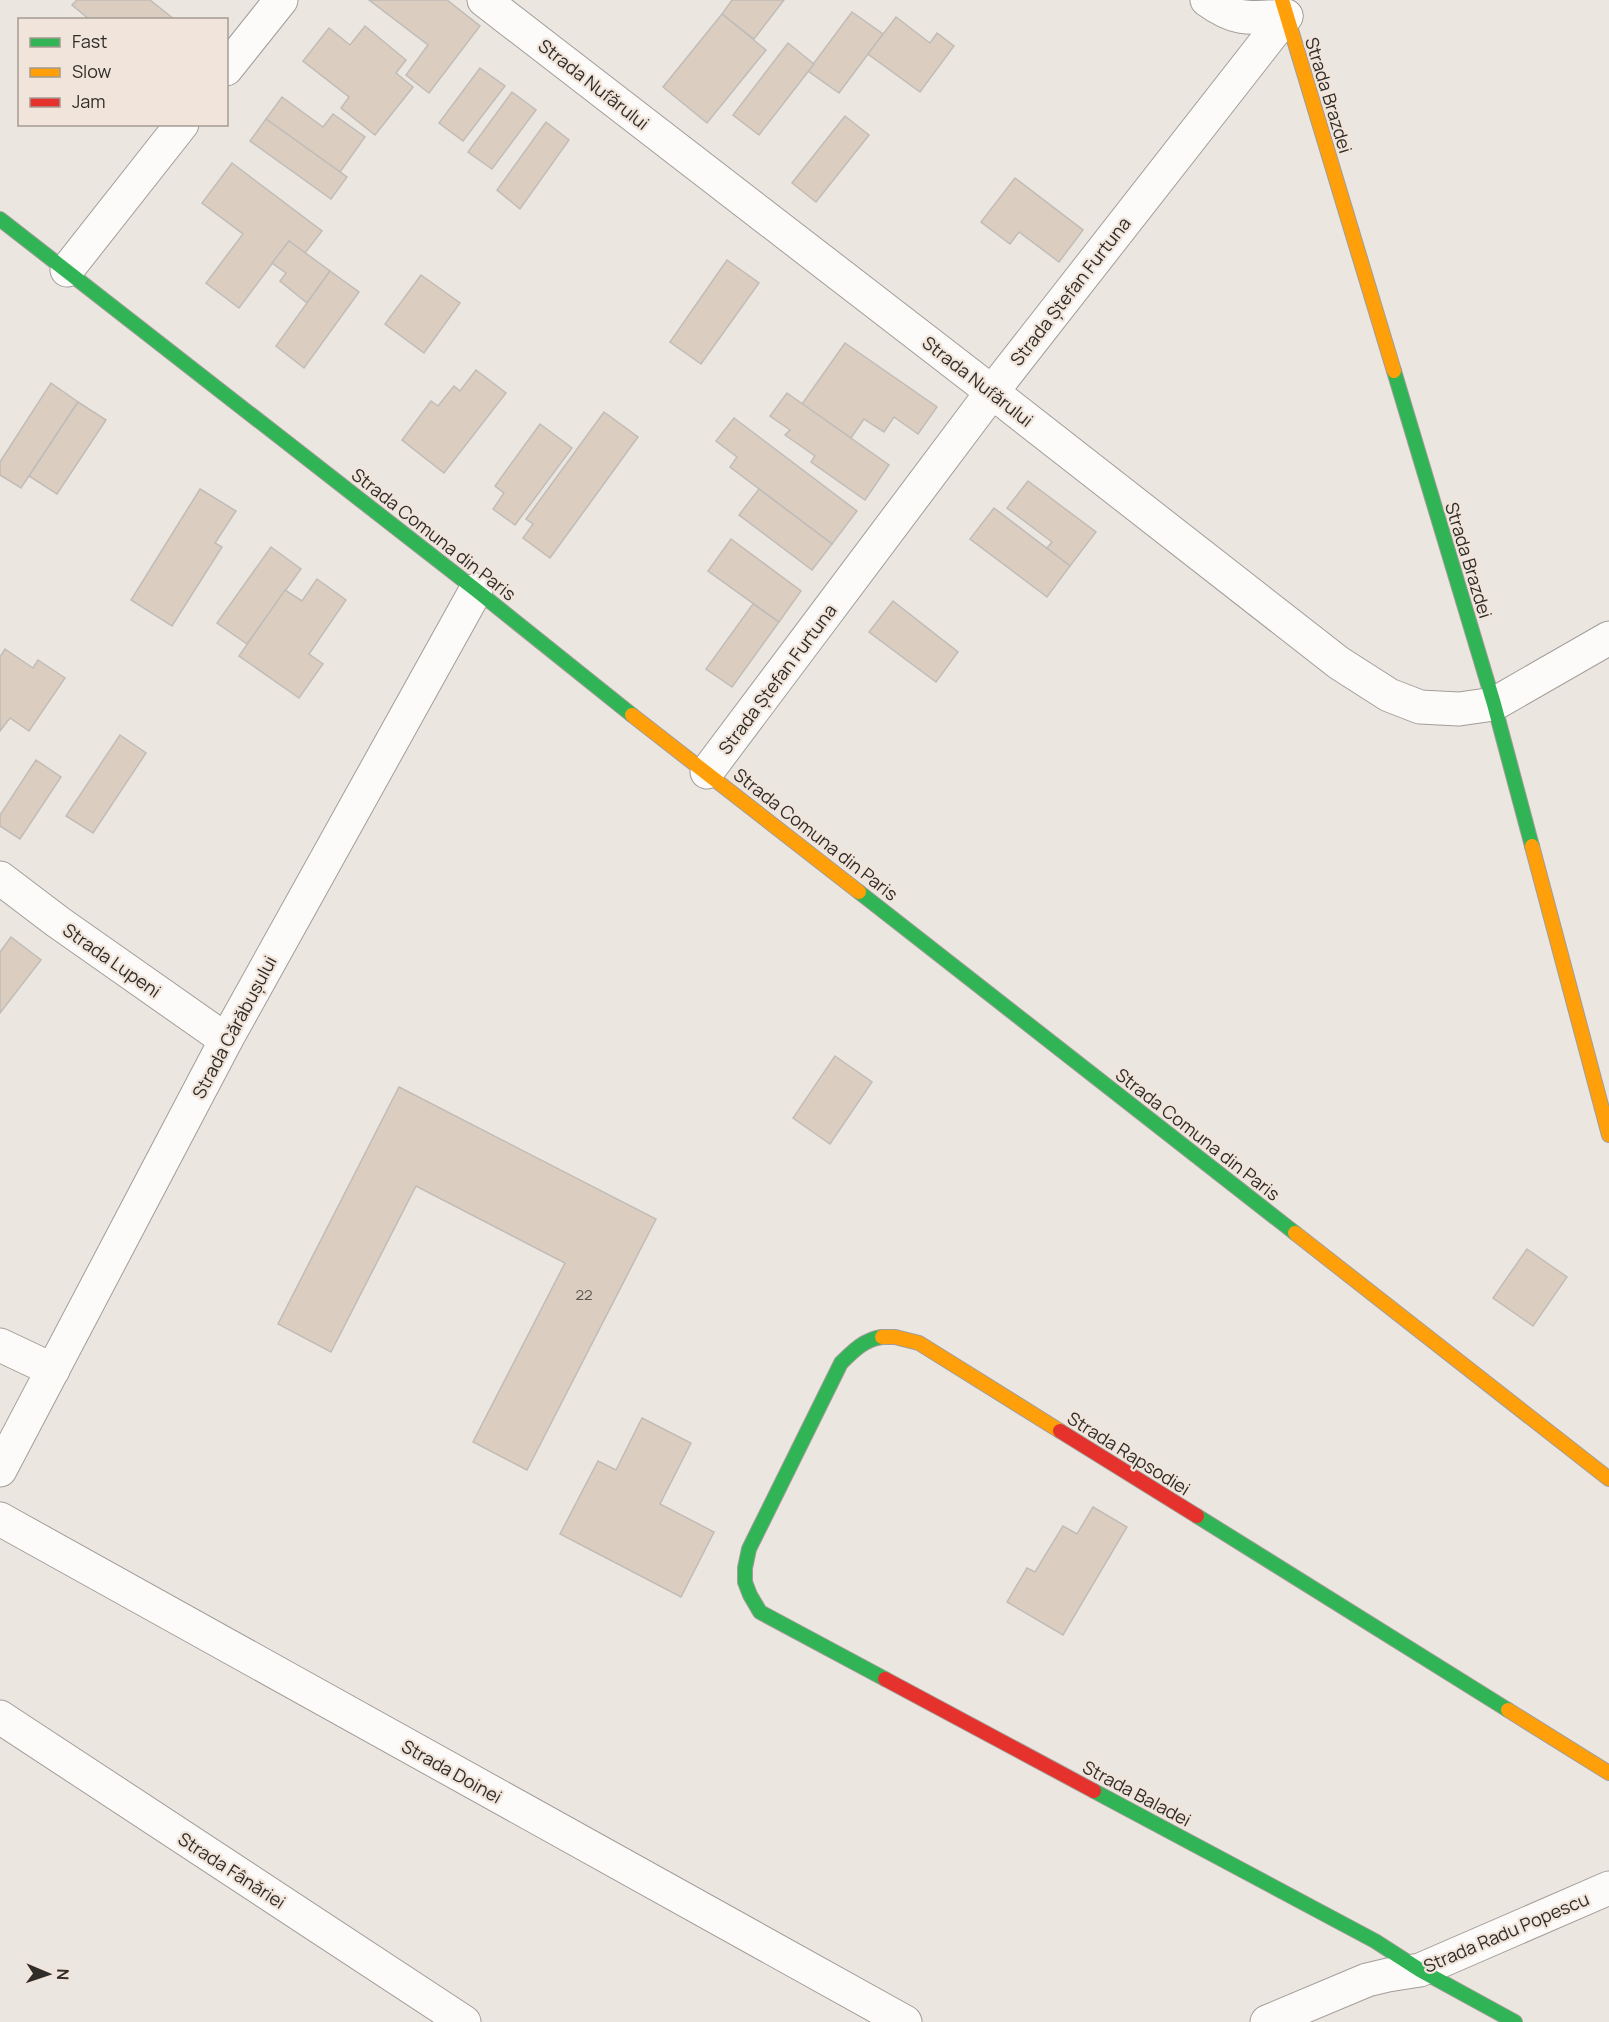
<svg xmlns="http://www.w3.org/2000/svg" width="1609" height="2022" viewBox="0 0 1609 2022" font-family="Manrope,sans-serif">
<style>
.building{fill:#dbcec1;stroke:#c1bcb7;stroke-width:1.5}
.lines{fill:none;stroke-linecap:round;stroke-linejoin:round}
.street-casing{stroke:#a29d99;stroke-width:35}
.fast-casing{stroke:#a29d99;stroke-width:16}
.slow-casing{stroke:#a29d99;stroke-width:16}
.jam-casing{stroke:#a29d99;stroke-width:16}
.street{stroke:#fcfbfa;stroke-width:33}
.fast{stroke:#30b455;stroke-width:14}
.slow{stroke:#ff9f0a;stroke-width:14}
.jam{stroke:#e5322d;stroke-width:14}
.labels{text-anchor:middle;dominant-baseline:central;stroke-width:4.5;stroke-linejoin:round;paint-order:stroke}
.number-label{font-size:15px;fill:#5b544e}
.street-label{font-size:18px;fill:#302c28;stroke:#f1e5db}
</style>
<rect width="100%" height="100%" fill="#ece6e0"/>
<!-- building -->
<g class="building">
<polygon points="77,0 150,0 175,20 90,20 72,5"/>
<polygon points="369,0 447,0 480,26 429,93 406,75 428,45"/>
<polygon points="732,0 784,0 754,39 722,14"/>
<polygon points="852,12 883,34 839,93 808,71"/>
<polygon points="722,14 766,50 707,123 663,87"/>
<polygon points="896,17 930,43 937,33 954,46 920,92 868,54"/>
<polygon points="365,26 406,60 396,73 413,87 375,135 341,108 349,97 303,61 329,28 350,45"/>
<polygon points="788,43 814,64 759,135 733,115"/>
<polygon points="480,68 505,86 463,141 439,123"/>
<polygon points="512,92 536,110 492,169 468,152"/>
<polygon points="282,97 323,127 333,114 365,137 340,172 266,119"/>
<polygon points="845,116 869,135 816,202 792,183"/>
<polygon points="266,119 347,177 331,199 250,141"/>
<polygon points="546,122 569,140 520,209 497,190"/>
<polygon points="232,163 322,231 305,253 289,241 239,308 206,283 243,234 202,203"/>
<polygon points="1015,178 1083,230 1059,262 1019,232 1010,244 981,222"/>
<polygon points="289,241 330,271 307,303 280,281 286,273 272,263"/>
<polygon points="727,260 759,283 701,364 670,342"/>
<polygon points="330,271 359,292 304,368 276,346"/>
<polygon points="421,275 460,303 424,353 385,324"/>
<polygon points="845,343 937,407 918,434 894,417 884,432 864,419 851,438 802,404"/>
<polygon points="476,370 506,393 444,473 402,440 431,401 438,406 454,386 460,391"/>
<polygon points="51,383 78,402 21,488 0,475 0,462"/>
<polygon points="787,393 889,465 865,500 811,462 815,456 785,435 790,430 770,416"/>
<polygon points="78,402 106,420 57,494 29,476"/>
<polygon points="604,412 638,437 550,558 523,538 533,524 526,519"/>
<polygon points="734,418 857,511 832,544 730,467 737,457 716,441"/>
<polygon points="540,424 572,448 515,525 493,509 504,493 495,486"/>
<polygon points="1028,481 1096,532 1070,566 1047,548 1052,542 1007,508"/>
<polygon points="200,489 236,511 215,543 222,547 172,626 131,600"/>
<polygon points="759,489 832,544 812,570 739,515"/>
<polygon points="994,508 1070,566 1047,597 970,539"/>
<polygon points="731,539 801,591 779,622 708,571"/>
<polygon points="271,547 301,569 247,644 217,623"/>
<polygon points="317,579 346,600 309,654 323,664 299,698 239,656 285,590 302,601"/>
<polygon points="893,601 958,652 936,682 869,632"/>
<polygon points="753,604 779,622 732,687 706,669"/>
<polygon points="5,649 33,668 38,660 65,678 29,731 10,718 0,731 0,657"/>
<polygon points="120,735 146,753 93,833 66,816"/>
<polygon points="36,760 61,777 20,839 0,826 0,815"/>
<polygon points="11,937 41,960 0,1013 0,952"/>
<polygon points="835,1056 872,1082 830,1144 793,1118"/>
<polygon points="399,1087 656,1219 527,1470 473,1442 565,1263 416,1186 331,1352 278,1324"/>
<polygon points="1527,1249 1567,1277 1533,1326 1493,1298"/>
<polygon points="642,1418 691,1443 660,1504 714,1532 681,1597 560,1534 598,1461 616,1470"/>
<polygon points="1093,1507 1127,1527 1063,1635 1007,1602 1027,1568 1035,1572 1063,1526 1077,1534"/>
</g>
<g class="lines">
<!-- street casing -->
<g class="street-casing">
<g id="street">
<polyline points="484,0 992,392 1339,663 1389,695 1420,707 1459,709 1494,704 1609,638"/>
<path d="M1207 0C1237 22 1251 18 1286 16"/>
<polyline points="226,69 281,0"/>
<polyline points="67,270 182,124"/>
<polyline points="707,772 992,392 1286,16"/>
<polyline points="0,878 58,922 226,1040"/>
<polyline points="0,1345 53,1370"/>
<polyline points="0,1470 226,1040 476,590"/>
<polyline points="0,1519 905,2022"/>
<polyline points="0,1717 464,2022"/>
<polyline points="1267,2022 1367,1980 1388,1975 1420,1970 1609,1888"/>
</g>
</g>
<!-- fast casing -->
<g class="fast-casing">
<g id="fast">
<polyline points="0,219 476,590 632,715"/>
<polyline points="1394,371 1494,704 1532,846"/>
<polyline points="859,892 1295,1233"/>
<path d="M882 1337C865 1339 853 1351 841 1363L749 1549 745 1568V1582L750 1595 760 1612 885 1679"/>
<polyline points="1197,1516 1508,1710"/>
<polyline points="1094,1791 1375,1941 1420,1970 1515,2022"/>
</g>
</g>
<!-- slow casing -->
<g class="slow-casing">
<g id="slow">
<polyline points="1282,0 1394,371"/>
<polyline points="632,715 859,892"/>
<polyline points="1532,846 1609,1135"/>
<polyline points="1295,1233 1609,1479"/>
<polyline points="882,1337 895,1337 919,1343 1060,1431"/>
<polyline points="1508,1710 1609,1773"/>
</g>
</g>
<!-- jam casing -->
<g class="jam-casing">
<g id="jam">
<polyline points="1060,1431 1197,1516"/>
<polyline points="885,1679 1094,1791"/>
</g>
</g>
<!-- street -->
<use href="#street" class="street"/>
<!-- fast -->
<use href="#fast" class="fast"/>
<!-- slow -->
<use href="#slow" class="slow"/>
<!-- jam -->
<use href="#jam" class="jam"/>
</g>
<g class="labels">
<!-- number labels -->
<g class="number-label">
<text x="584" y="1294">22</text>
</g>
<!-- street labels -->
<g class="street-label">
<text transform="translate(594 84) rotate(38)">Strada Nufărului</text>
<text transform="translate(1329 95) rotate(73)">Strada Brazdei</text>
<text transform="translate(1070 291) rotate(-52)">Strada Ștefan Furtuna</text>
<text transform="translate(978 381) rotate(38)">Strada Nufărului</text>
<text transform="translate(434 534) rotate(38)">Strada Comuna din Paris</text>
<text transform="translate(1469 560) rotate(73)">Strada Brazdei</text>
<text transform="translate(777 679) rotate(-53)">Strada Ștefan Furtuna</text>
<text transform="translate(816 834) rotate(38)">Strada Comuna din Paris</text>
<text transform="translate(112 960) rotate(35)">Strada Lupeni</text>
<text transform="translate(234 1027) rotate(-62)">Strada Cărăbușului</text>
<text transform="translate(1198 1134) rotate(38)">Strada Comuna din Paris</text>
<text transform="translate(1129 1453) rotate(32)">Strada Rapsodiei</text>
<text transform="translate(452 1771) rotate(29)">Strada Doinei</text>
<text transform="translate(1137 1793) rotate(28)">Strada Baladei</text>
<text transform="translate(232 1870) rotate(33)">Strada Fânăriei</text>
<text transform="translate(1506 1932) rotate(-23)">Strada Radu Popescu</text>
</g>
</g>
<!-- legend -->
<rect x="18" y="18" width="210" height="108" fill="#f1e5db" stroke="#a49b93" stroke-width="1.5"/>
<rect x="30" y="38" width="30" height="9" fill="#30b455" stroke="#a49b93" stroke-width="1.5"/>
<text x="72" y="48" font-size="18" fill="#302c28">Fast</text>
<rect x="30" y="68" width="30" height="9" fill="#ff9f0a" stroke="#a49b93" stroke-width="1.5"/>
<text x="72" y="78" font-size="18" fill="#302c28">Slow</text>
<rect x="30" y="98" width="30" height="9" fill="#e5322d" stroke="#a49b93" stroke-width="1.5"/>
<text x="72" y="108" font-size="18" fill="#302c28">Jam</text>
<!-- north arrow -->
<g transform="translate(48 1974) rotate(92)" stroke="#f1e5db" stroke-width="4.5" paint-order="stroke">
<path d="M0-4.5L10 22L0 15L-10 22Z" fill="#302c28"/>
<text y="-9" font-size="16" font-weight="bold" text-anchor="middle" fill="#302c28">N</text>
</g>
</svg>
